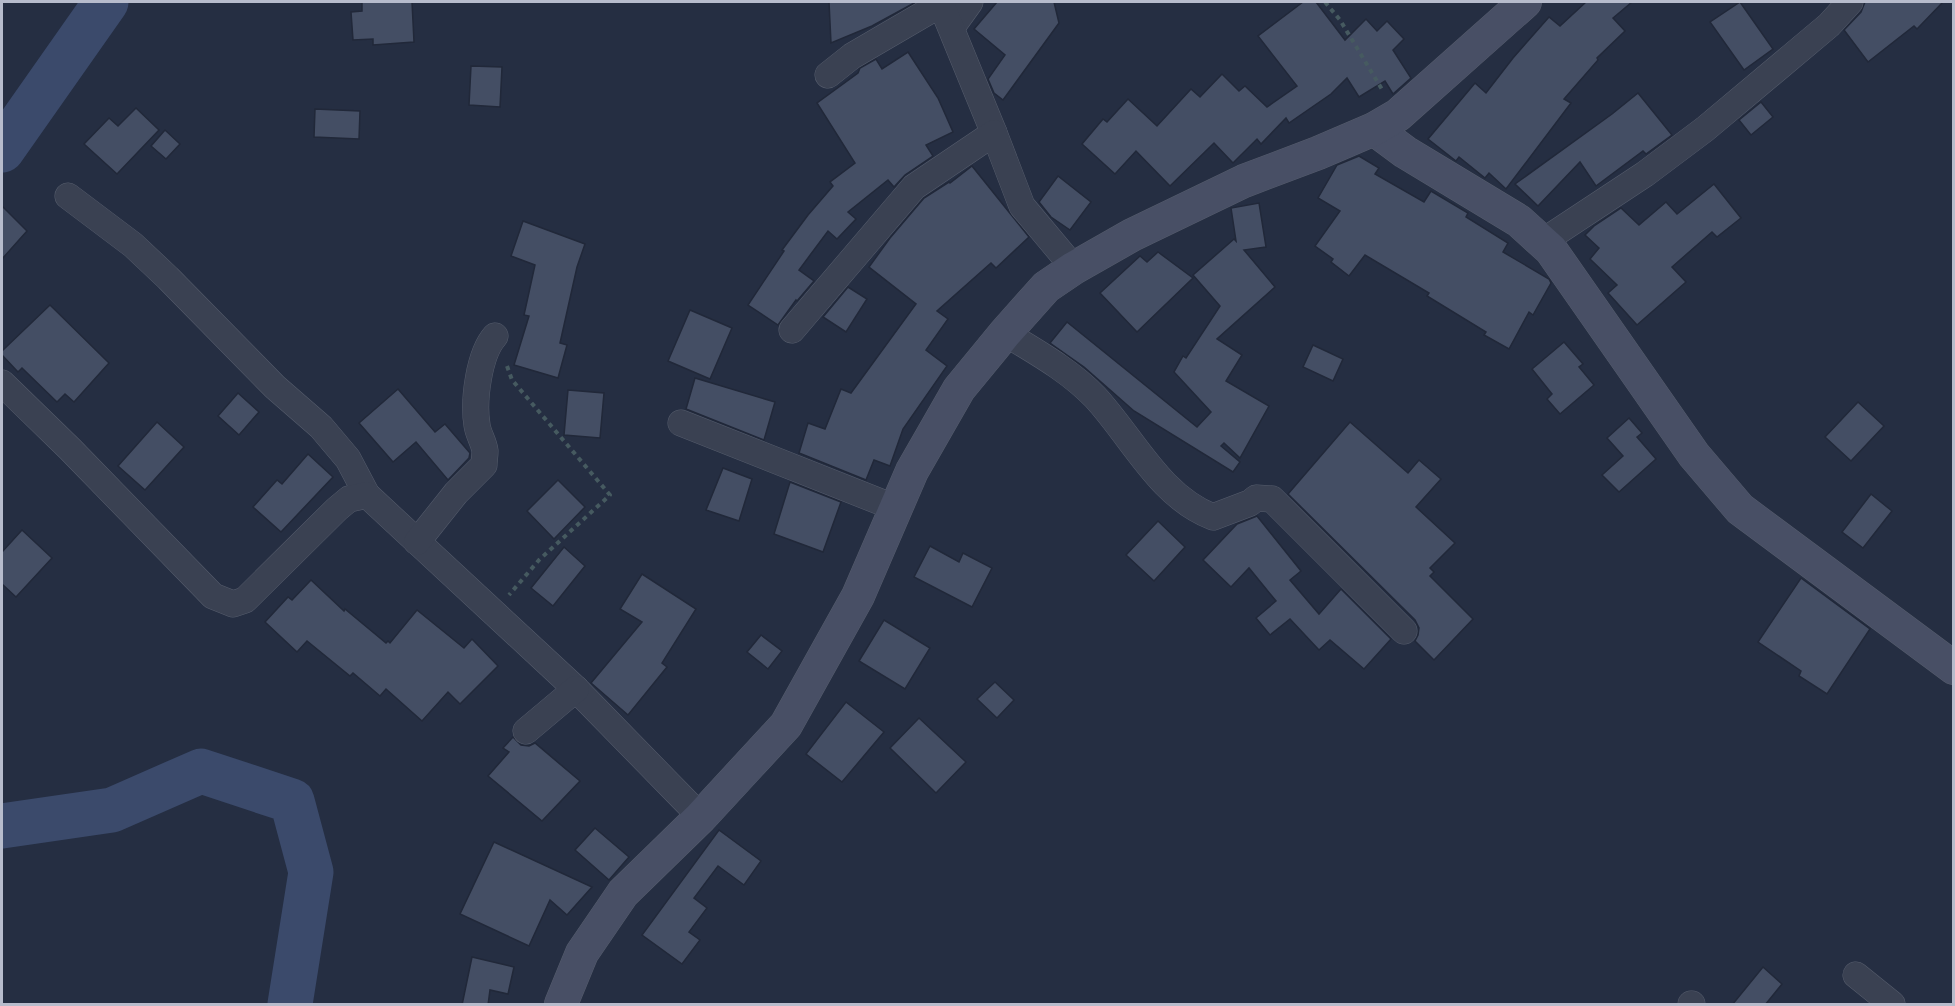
<svg xmlns="http://www.w3.org/2000/svg" width="1955" height="1006" viewBox="0 0 1955 1006" font-family="Poppins,sans-serif">
<style>
.lines{fill:none;stroke-linecap:round;stroke-linejoin:round}
.river{stroke:#3b4a6b;stroke-width:45}
.building{fill:#444e64;stroke:#212839;stroke-width:1.5}
.street-casing{stroke:#555c6c;stroke-width:27}
.secondary-casing{stroke:#555c6c;stroke-width:34}
.path{stroke:#465a60;stroke-width:4;stroke-dasharray:4.5 4.5;stroke-linecap:butt}
.street{stroke:#3a4152;stroke-width:26}
.secondary{stroke:#484f65;stroke-width:33}
</style>
<rect width="100%" height="100%" fill="#252e42"/>
<g class="lines">
<!-- river -->
<g class="river">
<polyline points="2,150 106,2"/>
<polyline points="2,826 112,810 201,771 292,801 311,872 290,1004"/>
</g>
</g>
<!-- building -->
<g class="building">
<polygon points="362,2 412,2 414,42 373,45 373,39 353,40 351,12 362,11"/>
<polygon points="829,2 916,2 872,26 831,43"/>
<polygon points="997,2 1054,2 1059,23 1003,100 994,93 988,79 1005,55 974,29"/>
<polygon points="1303,2 1316,2 1345,40 1366,19 1377,31 1387,21 1404,39 1393,50 1411,78 1393,94 1385,81 1359,97 1347,78 1331,94 1289,123 1286,118 1261,144 1257,139 1233,163 1214,143 1170,186 1136,151 1115,174 1082,144 1103,119 1107,122 1128,99 1157,126 1191,89 1200,97 1222,74 1239,91 1245,86 1267,107 1297,86 1258,36"/>
<polygon points="1586,2 1632,2 1613,18 1625,31 1597,58 1598,60 1564,99 1571,103 1506,189 1489,173 1485,178 1459,157 1456,161 1428,139 1475,83 1486,93 1513,58 1549,17 1560,26"/>
<polygon points="1740,2 1773,49 1744,70 1710,22"/>
<polygon points="1865,2 1943,2 1917,29 1914,26 1868,62 1844,30 1861,12"/>
<polygon points="908,52 938,98 953,132 926,145 933,156 905,175 894,187 888,180 848,212 856,219 837,239 828,231 799,270 814,281 797,301 796,300 778,325 748,305 784,251 782,250 808,215 833,186 830,182 855,163 817,103 858,73 860,68 876,59 882,69"/>
<polygon points="471,66 502,67 500,107 469,105"/>
<polygon points="1638,93 1672,135 1646,154 1643,151 1596,186 1580,162 1538,206 1515,184 1612,114"/>
<polygon points="1761,102 1773,117 1751,135 1739,120"/>
<polygon points="136,108 159,130 117,174 84,144 109,118 118,126"/>
<polygon points="315,109 360,111 359,139 314,137"/>
<polygon points="165,130 180,144 166,159 151,146"/>
<polygon points="1359,156 1379,168 1375,174 1424,202 1431,191 1468,213 1466,217 1508,243 1503,252 1549,279 1551,283 1533,315 1529,312 1509,349 1484,335 1486,332 1427,296 1429,293 1365,255 1349,276 1331,262 1333,259 1315,246 1340,211 1318,198 1337,165"/>
<polygon points="972,166 1029,237 996,268 991,263 937,311 948,319 926,350 947,366 903,429 890,466 874,460 866,480 799,453 808,423 825,429 841,389 851,393 916,304 869,267 890,238 924,198 949,182 950,183"/>
<polygon points="1058,176 1091,202 1070,230 1051,217 1039,202"/>
<polygon points="1714,184 1741,218 1717,237 1712,232 1672,267 1686,282 1637,325 1608,293 1617,285 1590,259 1599,248 1585,235 1594,226 1621,208 1639,225 1666,202 1677,214"/>
<polygon points="1259,203 1266,247 1244,250 1275,287 1217,339 1242,355 1226,381 1269,406 1240,458 1224,443 1221,446 1240,462 1233,472 1134,411 1084,367 1050,343 1067,322 1197,427 1211,412 1174,372 1183,356 1186,358 1220,306 1193,275 1234,239 1236,241 1231,208"/>
<polygon points="2,206 27,231 2,259"/>
<polygon points="523,221 585,244 577,267 560,343 567,345 558,378 514,365 529,316 524,315 535,265 511,256"/>
<polygon points="1158,252 1193,278 1137,332 1100,293 1140,256 1147,262"/>
<polygon points="848,287 867,299 846,332 823,317"/>
<polygon points="50,305 109,363 74,402 65,394 57,402 22,368 18,372 2,355 2,351"/>
<polygon points="690,310 732,328 710,379 668,361"/>
<polygon points="1564,342 1583,364 1579,367 1594,385 1560,414 1547,399 1552,394 1532,369"/>
<polygon points="1313,345 1343,359 1333,381 1303,367"/>
<polygon points="695,378 775,402 764,440 686,409"/>
<polygon points="398,389 435,432 445,424 470,453 469,458 448,480 416,442 393,462 359,423"/>
<polygon points="568,390 604,393 600,438 564,435"/>
<polygon points="238,393 259,412 239,435 218,416"/>
<polygon points="1858,402 1884,426 1851,461 1825,437"/>
<polygon points="1629,418 1642,433 1637,437 1656,459 1619,492 1602,475 1623,456 1607,438"/>
<polygon points="157,422 184,447 145,490 118,466"/>
<polygon points="1350,422 1408,473 1419,460 1441,479 1416,507 1455,543 1430,568 1434,572 1430,576 1473,619 1434,660 1415,641 1418,635 1419,628 1415,620 1288,494"/>
<polygon points="308,454 333,477 281,532 253,507 277,480 282,484"/>
<polygon points="723,468 752,479 739,521 706,510"/>
<polygon points="558,480 585,507 554,539 527,511"/>
<polygon points="790,482 841,502 823,552 774,534"/>
<polygon points="1871,494 1892,511 1863,548 1842,532"/>
<polygon points="1257,516 1301,571 1290,580 1319,614 1341,589 1391,639 1364,669 1330,640 1319,650 1290,619 1270,635 1256,618 1276,601 1249,568 1231,587 1203,560 1237,524"/>
<polygon points="1158,521 1185,547 1154,581 1126,555"/>
<polygon points="22,530 52,558 16,597 2,584 2,552"/>
<polygon points="930,546 959,562 963,553 992,568 972,607 914,577"/>
<polygon points="564,547 585,566 553,606 531,588"/>
<polygon points="642,574 696,609 662,663 667,667 628,715 591,683 642,622 620,609"/>
<polygon points="1801,578 1870,629 1827,694 1799,676 1801,671 1758,642"/>
<polygon points="311,580 344,611 345,609 386,643 388,641 390,643 417,610 464,648 472,639 498,666 460,704 448,692 422,721 386,689 380,696 353,673 350,676 307,641 297,652 265,622 288,597 292,600"/>
<polygon points="884,620 930,648 905,689 859,661"/>
<polygon points="761,635 782,651 768,669 747,652"/>
<polygon points="995,682 1014,700 997,718 977,699"/>
<polygon points="846,702 884,732 842,782 806,754"/>
<polygon points="919,718 966,762 936,793 890,748"/>
<polygon points="513,737 521,745 529,746 535,743 580,781 542,821 488,776 509,752 503,748"/>
<polygon points="595,828 629,857 609,880 575,850"/>
<polygon points="719,830 761,861 744,885 718,866 694,898 707,908 689,932 700,940 682,964 642,935"/>
<polygon points="494,842 592,887 567,915 550,900 529,946 460,914"/>
<polygon points="472,957 514,967 508,994 490,990 488,1005 462,1005"/>
<polygon points="1763,967 1782,984 1765,1005 1732,1005"/>
</g>
<g class="lines">
<!-- street casing -->
<g class="street-casing">
<g id="street">
<polyline points="952,27 970,2"/>
<polyline points="828,75 852,56 941,4 994,133"/>
<polyline points="68,196 133,245 168,278 275,387 321,427 348,459 367,495"/>
<polyline points="1542,242 1645,174 1705,129 1829,25 1850,2"/>
<polyline points="792,330 914,187 994,133 1022,206 1074,268"/>
<path d="M1005 333C1036 352 1069 370 1095 397 1133 438 1159 496 1213 517L1250 503 1256 498 1272 499 1404 631"/>
<polyline points="2,383 70,449 213,596 233,604 245,600 337,509 349,499 367,495 576,689 701,817"/>
<polyline points="681,423 896,508"/>
<path d="M417 542 456 493 484 465C484 461 485 456 485 451 484 442 478 434 477 425 473 400 479 354 495 336"/>
<polyline points="526,731 576,689"/>
<polyline points="1856,975 1892,1004"/>
<polyline points="1691,1004 1692,1004"/>
</g>
</g>
<!-- secondary casing -->
<g class="secondary-casing">
<g id="secondary">
<polyline points="1374,129 1405,152 1519,221 1551,250 1694,455 1740,509 1954,668"/>
<polyline points="561,1004 582,953 623,893 701,817 786,725 858,596 912,471 959,389 1005,333 1046,287 1074,268 1132,235 1244,181 1318,153 1374,129 1398,115 1525,2"/>
</g>
</g>
<!-- path -->
<g class="path">
<polyline points="1325,2 1340,20 1383,91"/>
<polyline points="507,366 512,380 610,495 539,560 509,595"/>
</g>
<!-- street -->
<use href="#street" class="street"/>
<!-- secondary -->
<use href="#secondary" class="secondary"/>
</g>
<!-- border -->
<rect width="1955" height="1006" fill="none" stroke="#b7bccc" stroke-width="6"/>
</svg>
